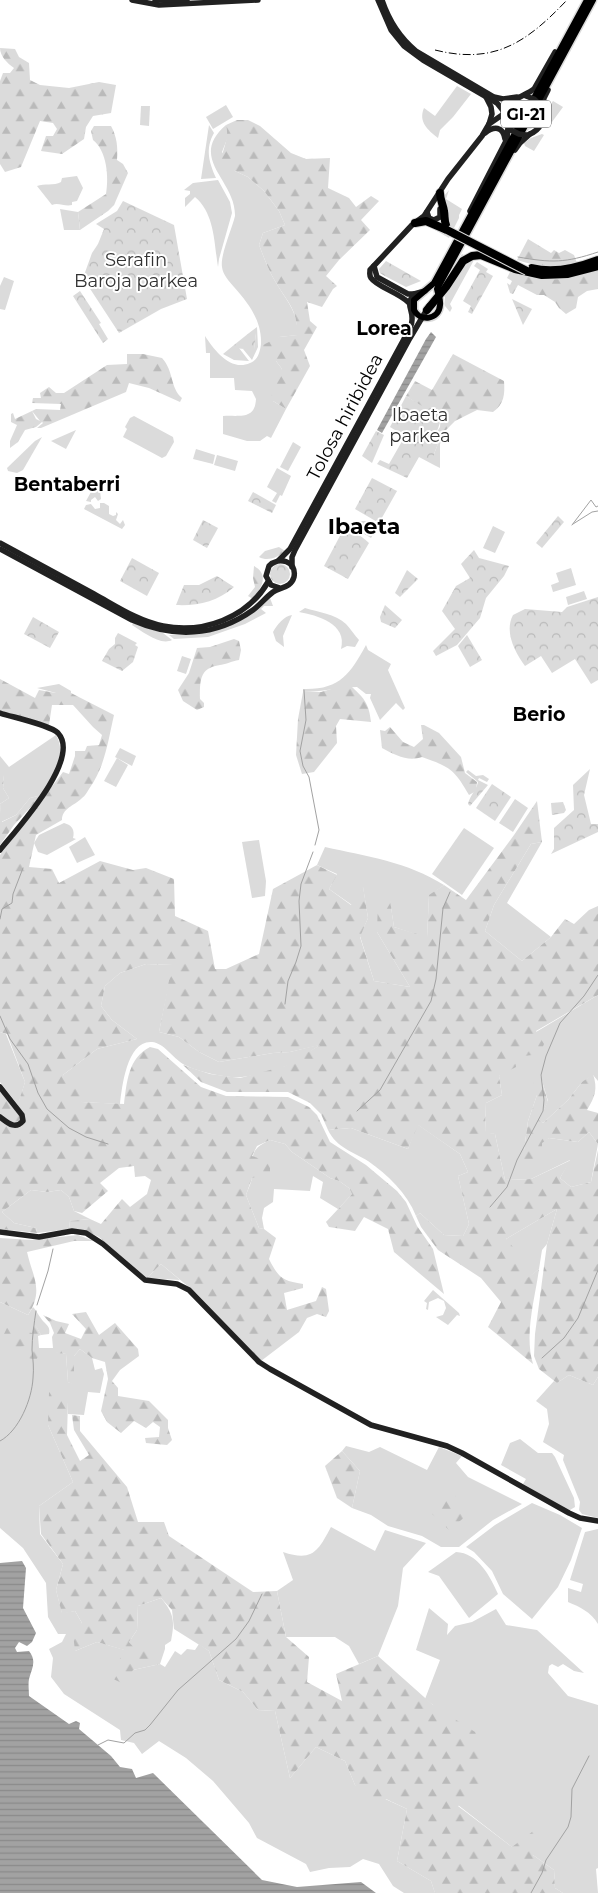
<svg xmlns="http://www.w3.org/2000/svg" width="598" height="1893" viewBox="0 0 598 1893" font-family="Montserrat,sans-serif">
<style>
.green{fill:#dbdbdb;fill-rule:evenodd}
.forest{fill:url(#forest-firs)}
.park{fill:url(#park-crowns)}
.water{fill:url(#water-rules)}
.lines{fill:none;stroke-linecap:round;stroke-linejoin:round}
.stream{stroke:#a2a2a2;stroke-width:1}
.primary-casing{stroke:#dbdbdb;stroke-width:9}
.highway-casing{stroke:#dbdbdb;stroke-width:10}
.secondary{stroke:#212121;stroke-width:5.5}
.primary{stroke:#000;stroke-width:6}
.highway{stroke:#000;stroke-width:8}
.rail{stroke:#000;stroke-width:1;stroke-dasharray:8 2.5 1 2.5;stroke-linecap:butt}
.highway-bridge-casing{stroke:#dbdbdb;stroke-width:10;stroke-linecap:butt}
.secondary-bridge{stroke:#212121;stroke-width:5.5}
.highway-bridge{stroke:#000;stroke-width:8}
.labels{text-anchor:middle;dominant-baseline:central;stroke-width:4;stroke-linejoin:round;paint-order:stroke}
.shield{fill:#fff;stroke:#4c4c4c;stroke-width:1}
.shield-label{font-size:16px;font-weight:bold;fill:#000}
.park-label{font-size:18px;fill:#323232;stroke:#fff}
.street-label{font-size:18px;fill:#000;stroke:#fff}
.neighbourhood-label{font-size:19px;font-weight:bold;fill:#000;stroke:#fff}
.district-label{font-size:22px;font-weight:bold;fill:#000;stroke:#fff}
</style>
<defs>
<pattern id="forest-firs" width="22" height="20" patternUnits="userSpaceOnUse" patternTransform="scale(1.25)"><rect width="22" height="20" fill="#dbdbdb"/><path d="M5 1l3.5 6h-7zM16 11l3.5 6h-7z" fill="#bababa"/></pattern>
<pattern id="park-crowns" width="20" height="18" patternUnits="userSpaceOnUse" patternTransform="scale(1.25)"><rect width="20" height="18" fill="#dbdbdb"/><path d="M2 6a3 3 0 1 1 6 0M12 15a3 3 0 1 1 6 0" fill="none" stroke="#bababa"/></pattern>
<pattern id="water-rules" width="6" height="5" patternUnits="userSpaceOnUse" patternTransform="scale(1.25)"><rect width="6" height="5" fill="#a2a2a2"/><path d="M0 2.5h6" fill="none" stroke="#8a8a8a"/></pattern>
</defs>
<rect width="100%" height="100%" fill="#fff"/>
<!-- green -->
<g class="green">
<path d="M457 86 471 94 453 117 440 130 438 138C428 130 418 122 424 108L435 116Z"/>
<path d="M520 100C529 99 536 103 539 113 540 127 529 133 516 130L508 120 511 106ZM528 105 535 109 537 113 529 128 524 130 517 126 516 122 524 106Z"/>
<polygon points="553,101 563,107 552,122 549,119 547,109"/>
<polygon points="226,105 233,117 213,129 206,117"/>
<polygon points="141,106 150,106 149,126 140,125"/>
<path d="M209 125 214 133C205 149 209 162 216 178L201 179Z"/>
<path d="M226 125 229 134 222 152 235 171 248 177 264 191 279 211 285 225 263 233 259 245C264 257 268 270 275 281 287 302 297 309 298 335L279 337 276 361 282 369 273 401 286 409 271 438 267 436 260 441H247L223 434V416C240 415 255 420 256 399L252 391 235 390 234 378H210V353H206L205 336C214 350 231 372 250 363 258 360 260 352 261 344 262 321 249 304 234 287 229 281 223 275 222 267 220 255 232 229 235 216 236 180 187 159 226 125Z"/>
<polygon points="542,134 544,135 534,151 525,146 524,143 531,138"/>
<path d="M77 176 83 188 77 201 72 202V205C65 207 58 202 52 205L37 186C44 183 54 186 61 182L62 178Z"/>
<path d="M218 180 230 202 232 213 219 259 218 267C214 243 215 214 195 197L185 207V198L190 194V191L184 190 193 183Z"/>
<polygon points="449,190 446,199 462,209 459,215 459,218 449,238 423,223 446,232 450,224 447,222 444,196"/>
<polygon points="60,209 78,212 80,230 64,230"/>
<polygon points="462,254 474,260 450,304 452,308 450,312 445,306 445,293 440,289"/>
<polygon points="4,277 14,281 5,310 0,309 0,286"/>
<polygon points="257,327 258,347 252,360 243,349 254,349 256,333 249,333"/>
<polygon points="234,345 234,348 239,348 249,361 234,360 223,354"/>
<polygon points="134,416 173,437 174,442 166,456 162,458 123,437 127,429 125,427 130,418"/>
<polygon points="76,430 66,449 51,441"/>
<polygon points="42,437 23,470 17,473 8,471 7,468 35,441"/>
<polygon points="293,442 301,447 288,471 280,467"/>
<polygon points="196,449 215,455 213,464 193,459"/>
<polygon points="217,455 238,461 235,471 214,465"/>
<polygon points="277,468 291,476 282,496 280,495 276,503 272,501 277,493 267,487"/>
<polygon points="97,481 102,484 100,491 101,499 98,501 95,497 91,500 91,502 86,501"/>
<polygon points="100,503 104,503 109,506 109,514 113,516 116,515 116,512 118,514 116,520 120,524 123,520 125,525 122,529 84,509 86,505 91,504 95,509 100,508"/>
<polygon points="493,526 505,532 495,553 483,548"/>
<polygon points="571,568 576,585 553,592 551,585 559,582 556,573"/>
<polygon points="584,591 587,599 568,605 566,597"/>
<polygon points="270,598 273,606 264,606 261,609 266,613 245,624 208,637 174,639 169,635 207,633 223,628"/>
<path d="M305 608C318 612 335 614 346 624 351 629 354 635 359 640L355 647 347 646 341 649C348 624 317 615 299 612Z"/>
<path d="M292 615 283 636 284 647 276 641 273 632C277 625 284 616 292 615Z"/>
<path d="M133 623 163 633 172 640C160 646 142 631 132 625Z"/>
<path d="M366 645 368 650 391 664 388 670 405 708 403 710 396 703 380 720 370 698 371 694H366L357 687C338 687 322 692 303 692V689C340 690 350 674 366 645Z"/>
<polygon points="182,656 191,659 186,674 177,671"/>
<polygon points="59,684 71,691 71,693 56,693 37,688"/>
<path d="M56 735C68 755 51 778 42 795L30 798 16 815 1 822 0 804 9 798 3 788 4 775H0V756L9 767Z"/>
<polygon points="120,748 136,756 132,766 115,757"/>
<polygon points="117,758 128,765 116,787 104,781"/>
<polygon points="515,799 528,808 513,832 499,823"/>
<path d="M64 823C72 825 75 830 73 838L76 839 47 855 38 852 34 843 39 835Z"/>
<polygon points="464,828 494,848 462,895 432,874"/>
<polygon points="85,837 95,855 77,863 69,847"/>
<polygon points="259,840 266,881 265,896 252,898 242,842"/>
<polygon points="542,842 507,903 551,937 522,961 485,931 494,905 531,844"/>
<path d="M325 847C366 856 408 862 444 885L429 896 427 938 394 927 390 901 377 932 410 987 374 981 360 936 368 918 363 887 352 905 329 889 337 874 317 865Z"/>
<path d="M146 964 173 965 159 1032 179 1037 199 1052 219 1062 273 1053 290 1052 322 1044C310 1051 299 1060 286 1066 275 1071 254 1076 242 1077 229 1079 194 1071 183 1064 173 1058 164 1043 152 1042 127 1040 122 1087 120 1104L82 1102 63 1075 97 1049 137 1039 112 1020 101 1006 105 986 120 973Z"/>
<polygon points="598,995 598,1081 593,1075 582,1082 568,1100 543,1123 539,1120 548,1101 540,1074 537,1095 528,1121 524,1150 549,1138 578,1142 589,1132 598,1144 591,1182 571,1187 560,1178 570,1160 531,1179 505,1180 495,1134 485,1133 486,1103 502,1095 499,1076 536,1032"/>
<polygon points="0,1032 6,1034 25,1082 18,1105 0,1082"/>
<path d="M417 1124 460 1154 468 1172 458 1176 469 1224 463 1236 444 1235 420 1213 416 1216C407 1193 388 1175 368 1161 353 1152 336 1147 328 1130L351 1128 408 1149Z"/>
<path d="M270 1140 285 1144 292 1152 330 1178 339 1181 349 1188 352 1194 338 1209 320 1198 323 1182 313 1176 310 1191 274 1189 273 1202 264 1208 262 1218 264 1229 259 1228 246 1195C248 1189 252 1182 252 1176 253 1155 249 1150 270 1140Z"/>
<polygon points="31,1190 47,1192 61,1190 69,1197 74,1211 90,1219 69,1221 70,1229 37,1233 36,1228 14,1223 2,1212"/>
<polygon points="557,1209 547,1244 542,1250 539,1269 522,1283 506,1239"/>
<polygon points="161,1264 180,1280 147,1278"/>
<polygon points="433,1290 459,1313 460,1316 457,1315 448,1325 436,1317 443,1315 446,1308 444,1301 438,1298 429,1302 428,1310 426,1309 427,1303 424,1301"/>
<path d="M0 1302 28 1315 33 1307C37 1311 37 1313 40 1317 44 1324 51 1325 49 1334L41 1335 34 1323 32 1334 25 1346 66 1354 68 1382 74 1384V1356L80 1349 92 1358 95 1370 102 1368 104 1374 100 1393 88 1392 84 1415 68 1414V1402L48 1425 73 1482 39 1506 40 1534 63 1564 56 1590 62 1613 75 1611 82 1623 75 1651 97 1642 125 1650 133 1670 160 1664 165 1667 175 1651 181 1655 187 1649 195 1650 199 1644 209 1651 219 1680 243 1692 258 1710 275 1711 290 1778 316 1747 345 1761 355 1785 407 1809 397 1861 431 1881 435 1893H404L393 1886 379 1864 363 1859 350 1867 329 1868 310 1872 306 1864 257 1838 249 1823 213 1781 186 1758 159 1741 142 1754 134 1743 121 1740 120 1730 64 1694 51 1677 53 1658 49 1649 62 1642 66 1634H58L48 1617 46 1583 23 1548 0 1528Z"/>
<polygon points="569,1375 593,1385 598,1377 598,1518 582,1514 579,1510 580,1502 563,1460 564,1455 543,1442 549,1424 547,1409 536,1401 554,1381 557,1383"/>
<polygon points="520,1439 538,1453 552,1453 555,1457 574,1498 575,1507 570,1510 566,1509 523,1484 526,1479 501,1465 510,1443"/>
<polygon points="346,1446 369,1452 380,1447 427,1470 439,1447 462,1456 456,1463 468,1477 522,1504 493,1520 459,1547 441,1547 422,1536 388,1526 371,1515 352,1508 360,1471 342,1451"/>
<polygon points="532,1503 560,1515 582,1528 571,1560 558,1587 532,1619 503,1594 492,1571 474,1552 466,1547 495,1525"/>
<path d="M331 1527 375 1551 385 1530 426 1543 403 1568 398 1606 378 1656 359 1664 349 1646 335 1637H286L277 1591 293 1580 283 1552C313 1562 318 1551 331 1527Z"/>
<path d="M598 1529V1624C591 1612 580 1607 568 1602V1588L581 1592 583 1584 570 1580 585 1532Z"/>
<path d="M456 1552C478 1553 490 1576 498 1594L469 1618 439 1576 428 1572Z"/>
<path d="M161 1598C174 1613 175 1622 171 1641L165 1645V1649H134L129 1642 137 1630 138 1606Z"/>
<polygon points="429,1608 448,1624 447,1635 455,1626 472,1622 496,1609 506,1625 537,1630 584,1673 574,1671 563,1664 558,1667 552,1664 549,1666 548,1673 568,1696 598,1705 598,1868 596,1869 598,1893 563,1893 555,1888 554,1870 533,1855 512,1847 458,1805 433,1705 425,1699 440,1660 416,1650"/>
</g>
<!-- forest -->
<g class="forest">
<path d="M0 48 15 49 19 57 29 63 30 80 40 85 69 88 99 82 116 85 111 113 93 116 86 127 84 139 62 154 41 151 46 136H53L57 129 53 123 40 121 21 167 5 172 0 164V81L3 73H10L14 68C7 63 0 56 0 48Z"/>
<path d="M237 120H248L260 126 291 153 306 159 330 158 328 188 349 198 356 207 371 196 379 201 361 220 370 230 339 260 326 276 337 286 333 289 322 307 307 302 310 321 317 327 304 350 310 366 286 409 273 401 269 383 282 369 276 361 263 357V345L279 337 297 335C298 309 287 302 275 281 268 270 264 257 259 245L263 233 285 225 279 211 264 191 248 177 235 171 221 163C222 149 230 138 226 125Z"/>
<path d="M94 126H111C117 137 118 147 117 160L123 164 128 173 114 205 108 211 80 230 78 212 106 194C109 177 107 151 93 140L91 131Z"/>
<path d="M528 239 551 253 554 250 559 253 565 250 574 255 577 263C553 268 540 267 517 260Z"/>
<path d="M511 270C546 280 564 282 598 270V289L587 291 578 297 576 308 566 314 559 308 555 302 544 295H537L518 285 513 294 510 293 507 283 510 285 512 281 507 278Z"/>
<path d="M127 354H143L162 358C174 371 170 388 182 398L180 402 149 388 129 383 126 392 41 428H37L43 423 42 422 36 427 25 430 18 442 10 448V441L17 425 11 422V414L13 413 15 419 32 411 36 419 40 421 32 411 36 409 60 410 61 404 32 403 33 398H41L40 393 49 387 56 393H64L107 365 127 364Z"/>
<path d="M453 354 504 381C505 395 504 404 493 412L477 410 455 421 446 430 440 444V468L434 465V454L439 441 435 435 440 427 441 413 422 407 406 396 415 381 432 390Z"/>
<path d="M279 547 285 551C278 557 268 562 259 557L265 551Z"/>
<path d="M254 566C270 575 261 588 253 599L248 596 255 587 253 578Z"/>
<path d="M234 639 239 641 241 650 239 660C232 661 224 665 220 665 199 668 200 681 200 699L204 703V707L197 710 183 701 178 690 189 673 197 648 210 647Z"/>
<path d="M0 679 35 698 39 690 56 693H71L114 715C108 741 105 767 89 789 87 792 85 796 82 798 74 806 62 808 62 820L36 835 29 867 52 869 59 883 100 861 133 870 146 868 174 879 175 916 208 931 215 969H226L259 954 273 889 317 865 337 875 329 889 351 905 363 886 368 918 360 937 374 981 410 987 377 932 378 901 390 900 394 927 427 937 429 895 444 885 466 900 514 835 537 801 542 842 531 844 494 905 485 931 522 961 551 937 565 919 574 924 589 910 598 906V995L536 1031 544 1044 540 1054 516 1057V1067L499 1076 502 1095 486 1103 485 1132 495 1134 505 1180 531 1179 571 1160 560 1178 571 1187 591 1182 598 1150V1377L593 1385 569 1375 557 1383 539 1369 534 1356 535 1334 547 1244 557 1209 506 1239 521 1256 522 1282 539 1269C535 1299 524 1334 533 1364L488 1327 501 1302 481 1278 438 1250 421 1227 416 1216 420 1213 444 1235 463 1236 469 1224 458 1176 468 1172 460 1154 418 1125 408 1149 351 1128 328 1130 321 1114 310 1103 288 1092H227L201 1082 183 1065 210 1074 240 1078 285 1066 320 1045 290 1052 273 1053 219 1062 199 1052 179 1037 159 1032 172 965 146 964 120 973 105 986 101 1006 112 1020 137 1039 97 1049 63 1075 80 1083 82 1102 124 1104C127 1082 128 1058 150 1047L158 1049 201 1087 226 1096 288 1097 309 1107 317 1115 330 1142 366 1165 397 1191 406 1202 417 1226 433 1249 444 1294 394 1252 388 1229 364 1217 355 1231 329 1227 326 1222 352 1194 349 1188 339 1181 330 1178 292 1152 285 1144 270 1140 257 1146 252 1156 270 1162V1173L252 1178 246 1195 259 1228 264 1229 276 1238 269 1259C278 1277 282 1281 303 1284V1288L284 1293 287 1310 316 1301 322 1287 326 1289 329 1311 326 1317 317 1314 307 1318 299 1332 261 1361 196 1293 161 1264 147 1278 99 1237 88 1232 70 1229 69 1221 90 1219 101 1224 122 1199 130 1207 147 1194 151 1180 145 1176 135 1177 134 1166 119 1168 100 1183 108 1191 82 1213 74 1211 69 1197 61 1190 47 1192 31 1190 2 1212 14 1223 36 1228 37 1233 0 1229V1091L16 1110 25 1082 7 1034 0 1032V855L63 772 69 774 75 756V751H85L87 746 99 745 102 735 93 727 73 705H52L49 725 0 711Z"/>
<path d="M338 687H352C365 699 369 704 371 722L340 719 336 726 337 743 314 772 302 774 296 755 298 719 303 692H321Z"/>
<path d="M421 725H424L439 733 461 757 465 773 477 782 476 791 469 795C454 769 450 767 422 757 408 762 395 755 382 748L380 730 385 731 390 727 403 742 414 747 423 739Z"/>
<polygon points="0,775 4,775 3,788 9,798 0,804 2,822 16,815 30,798 42,795 14,825 0,845"/>
<path d="M531 1074H540L548 1102 539 1120 543 1123 568 1100 582 1082 593 1074C598 1089 595 1097 587 1110L598 1113V1144L589 1132 578 1142 549 1138 542 1143V1154L523 1164 516 1160 524 1150 528 1121 537 1095Z"/>
<path d="M78 1235 94 1241H74L27 1252C33 1278 44 1290 28 1315L0 1302V1238L32 1240Z"/>
<polygon points="86,1312 99,1335 115,1323 138,1349 139,1356 120,1370 112,1381 118,1388 118,1396 149,1401 168,1420 168,1428 172,1440 167,1445 146,1443 145,1438 159,1437 160,1427 153,1422 146,1428 134,1421 121,1433 107,1422 101,1411 108,1379 105,1362 92,1358 80,1349 74,1356 74,1385 68,1382 66,1354 42,1351 36,1360 28,1358 25,1346 7,1350 3,1336 7,1328 32,1333 34,1322 41,1335 38,1336 39,1348 53,1348 52,1337 54,1333 50,1323 43,1315 56,1321 69,1324 65,1333 81,1339 86,1329 72,1314"/>
<polygon points="49,1392 68,1402 67,1435 80,1461 89,1455 74,1430 72,1415 80,1416 80,1431 127,1487 138,1522 164,1522 169,1536 253,1592 277,1591 286,1637 309,1657 307,1682 342,1701 336,1674 378,1656 433,1705 475,1732 485,1756 479,1796 458,1806 512,1847 536,1829 533,1855 554,1870 555,1888 563,1893 435,1893 431,1881 397,1861 407,1809 386,1799 374,1803 355,1785 345,1761 316,1747 290,1778 275,1711 258,1710 243,1692 219,1680 209,1651 174,1629 172,1610 161,1598 138,1606 137,1630 129,1642 135,1649 165,1649 160,1664 133,1670 124,1684 111,1678 124,1650 97,1642 75,1651 73,1633 82,1623 75,1611 62,1614 56,1590 63,1564 41,1534 39,1506 73,1482 48,1425"/>
<polygon points="342,1451 360,1471 352,1508 337,1498 325,1466"/>
<polygon points="449,1484 466,1516 449,1530 428,1510"/>
</g>
<!-- park -->
<g class="park">
<polygon points="123,201 174,225 187,299 161,309 119,333 83,278 92,253 98,244 104,229 96,224 117,211"/>
<polygon points="386,261 421,281 406,287 383,275 380,273 379,269"/>
<polygon points="477,262 488,269 486,272 493,276 472,314 468,312 471,306 463,301 480,270 474,266"/>
<polygon points="80,291 101,323 99,324 108,339 103,343 73,296"/>
<polygon points="512,299 532,309 523,325"/>
<polygon points="249,333 256,333 254,350 234,348 234,345"/>
<path d="M406 396 422 406 431 403 439 407C442 417 440 426 435 435L439 441 434 454V465L419 457 407 478 377 464 380 460 389 464 405 436 390 427Z"/>
<polygon points="376,431 384,435 372,463 362,456"/>
<polygon points="372,478 397,491 379,523 355,509"/>
<polygon points="253,492 276,505 272,513 248,501"/>
<polygon points="558,516 564,522 542,548 536,543"/>
<polygon points="203,520 218,528 207,548 193,540"/>
<polygon points="360,521 366,521 377,527 371,538 356,529"/>
<path d="M342 532 346 534C354 530 362 537 369 543L348 579 324 566Z"/>
<polygon points="474,550 479,558 509,566 504,576 486,598 480,618 457,645 436,656 433,651 455,629 442,611 456,586 470,578 461,564"/>
<polygon points="132,558 159,573 147,596 120,581"/>
<circle cx="280" cy="574" r="10"/>
<polygon points="407,570 418,579 400,597 395,593"/>
<path d="M217 576 234 587C217 602 197 606 176 605L184 585H199Z"/>
<path d="M598 597V680L591 684 575 659 552 673 541 656 525 666C515 652 504 632 513 615L525 609 562 612 567 607Z"/>
<polygon points="385,605 402,620 395,628 381,622 380,617"/>
<polygon points="33,617 59,632 50,648 24,634"/>
<polygon points="118,633 137,643 135,645 138,647 133,662 122,671 102,661 109,649 115,644 115,638"/>
<polygon points="467,635 482,660 470,667 458,646"/>
<polygon points="590,769 584,795 591,824 598,824 598,832 551,854 554,849 554,828 574,810 573,785"/>
<path d="M468 770 476 776 483 775 489 779 487 782 479 778 478 780 488 785 470 806 468 804C470 795 476 791 478 782L466 772Z"/>
<polygon points="492,784 511,797 495,821 476,808"/>
<polygon points="563,802 566,810 564,813 552,815 551,803"/>
</g>
<!-- water -->
<g class="water">
<polygon points="431,332 436,337 382,433 377,430 426,339"/>
<path d="M22 1561 26 1568 23 1608 36 1633 32 1642 27 1646 19 1642 15 1648 17 1652 29 1651C37 1661 32 1668 29 1679 28 1684 29 1691 29 1696L69 1724 76 1721 80 1723 79 1729 111 1756 120 1767 132 1769 136 1778 153 1773 262 1880 297 1887 361 1882 376 1893H0V1563Z"/>
</g>
<g class="lines">
<!-- stream -->
<g class="stream">
<path d="M518 257C552 263 565 263 598 252"/>
<polyline points="573,524 592,512 598,511"/>
<polyline points="572,525 591,500 596,507 598,506"/>
<polyline points="304,690 306,720 300,751 303,766 309,777 319,830 315,845"/>
<polyline points="0,919 2,909 12,903 13,894 23,868"/>
<polyline points="285,1004 288,981 296,962 301,946 299,901 301,884 313,852"/>
<polyline points="0,1016 10,1039 28,1064 38,1093 47,1109 69,1128 86,1137 108,1144"/>
<polyline points="357,1111 380,1090 431,1001 436,979 443,908 450,892"/>
<polyline points="490,1207 507,1187 517,1160 543,1111 544,1100 541,1075 546,1056 560,1023 584,996 598,975"/>
<polyline points="37,1305 48,1271 53,1249"/>
<polyline points="542,1358 564,1338 578,1318 598,1270"/>
<path d="M0 1441C19 1431 32 1399 33 1378 34 1368 33 1360 32 1350 32 1338 34 1324 36 1311"/>
<polyline points="98,1745 108,1740 124,1743 135,1733 145,1730 150,1725 178,1690 236,1639 249,1621 262,1594"/>
<polyline points="531,1893 542,1873 546,1860 568,1827 571,1817 572,1789 589,1756"/>
</g>
<!-- primary casing -->
<g class="primary-casing">
<path id="primary" d="M587 0 434 283 414 300V310C420 322 439 320 440 305 441 300 438 294 437 289L593 0"/>
</g>
<!-- highway casing -->
<g class="highway-casing">
<g id="highway">
<path d="M440 193C440 200 443 204 444 211 445 217 444 220 446 225"/>
<polyline points="415,223 426,221 447,230"/>
<path d="M532 268C554 274 577 268 598 260"/>
<polyline points="427,310 446,287 463,261 472,256 481,255 515,269 542,275 568,274 598,266"/>
</g>
</g>
<!-- secondary -->
<g class="secondary">
<polyline points="132,0 159,5 258,0"/>
<polyline points="155,0 187,0"/>
<polyline points="378,0 391,30 404,46 423,60 497,103 505,113"/>
<path d="M382 0C389 21 399 37 416 51L494 97 503 99 517 97"/>
<polyline points="542,109 544,98 548,90"/>
<polyline points="489,124 505,113"/>
<path d="M511 130C489 104 521 99 534 89L555 52"/>
<path d="M485 133C494 126 503 126 505 139"/>
<path d="M528 135C541 130 546 119 541 106"/>
<polyline points="515,150 520,143 530,134"/>
<polyline points="470,211 507,139 508,127"/>
<polyline points="427,212 429,218 434,220 440,217 440,209"/>
<polyline points="374,266 377,277 408,294 414,294"/>
<path d="M409 303C400 293 377 287 371 278 369 275 370 274 370 270L412 225 424 216 448 179 482 136 489 124 492 114 491 107 486 97"/>
<path d="M0 543C31 560 63 577 94 594 116 606 138 621 163 626 203 634 247 618 268 582"/>
<path d="M0 549 132 620C173 638 215 637 253 610 260 605 265 598 273 592 280 587 291 588 294 577 297 561 279 556 269 566L266 576 271 585 280 588"/>
<path d="M279 560 290 549 404 339C407 334 412 327 412 320 413 308 405 306 414 294L425 291"/>
<polyline points="292,567 292,557 295,550 410,338 429,306"/>
<path d="M0 713C12 717 50 725 58 733 82 759 16 830 0 850"/>
<path d="M0 1087 22 1115 23 1121C15 1130 8 1123 0 1117"/>
<polyline points="0,1232 39,1237 72,1231 86,1233 103,1244 145,1280 177,1284 189,1290 259,1362 270,1369 371,1425 447,1446 462,1453 569,1513 580,1518 598,1521"/>
</g>
<!-- primary -->
<use href="#primary" class="primary"/>
<!-- highway -->
<use href="#highway" class="highway"/>
<!-- rail -->
<path class="rail" d="M435 50C495 65 527 42 567 0"/>
<!-- highway-bridge casing -->
<g class="highway-bridge-casing">
<polyline id="highway-bridge" points="447,230 527,271"/>
</g>
<!-- secondary-bridge -->
<g class="secondary-bridge">
<polyline points="526,96 534,99 540,105"/>
<polyline points="511,130 519,134 526,135"/>
</g>
<!-- highway-bridge -->
<use href="#highway-bridge" class="highway-bridge"/>
</g>
<g class="labels">
<!-- shield labels -->
<rect class="shield" x="501" y="100.5" width="50" height="27" rx="4"/>
<g class="shield-label">
<text x="526" y="114">GI-21</text>
</g>
<!-- park labels -->
<g class="park-label">
<text x="136" y="260">Serafin<tspan x="136" dy="21">Baroja parkea</tspan></text>
<text x="420" y="415">Ibaeta<tspan x="420" dy="21">parkea</tspan></text>
</g>
<!-- street labels -->
<g class="street-label">
<text transform="translate(345 417) rotate(-62)">Tolosa hiribidea</text>
</g>
<!-- neighbourhood labels -->
<g class="neighbourhood-label">
<text x="384" y="328">Lorea</text>
<text x="67" y="484">Bentaberri</text>
<text x="539" y="714">Berio</text>
</g>
<!-- district labels -->
<g class="district-label">
<text x="364" y="526">Ibaeta</text>
</g>
</g>
</svg>
